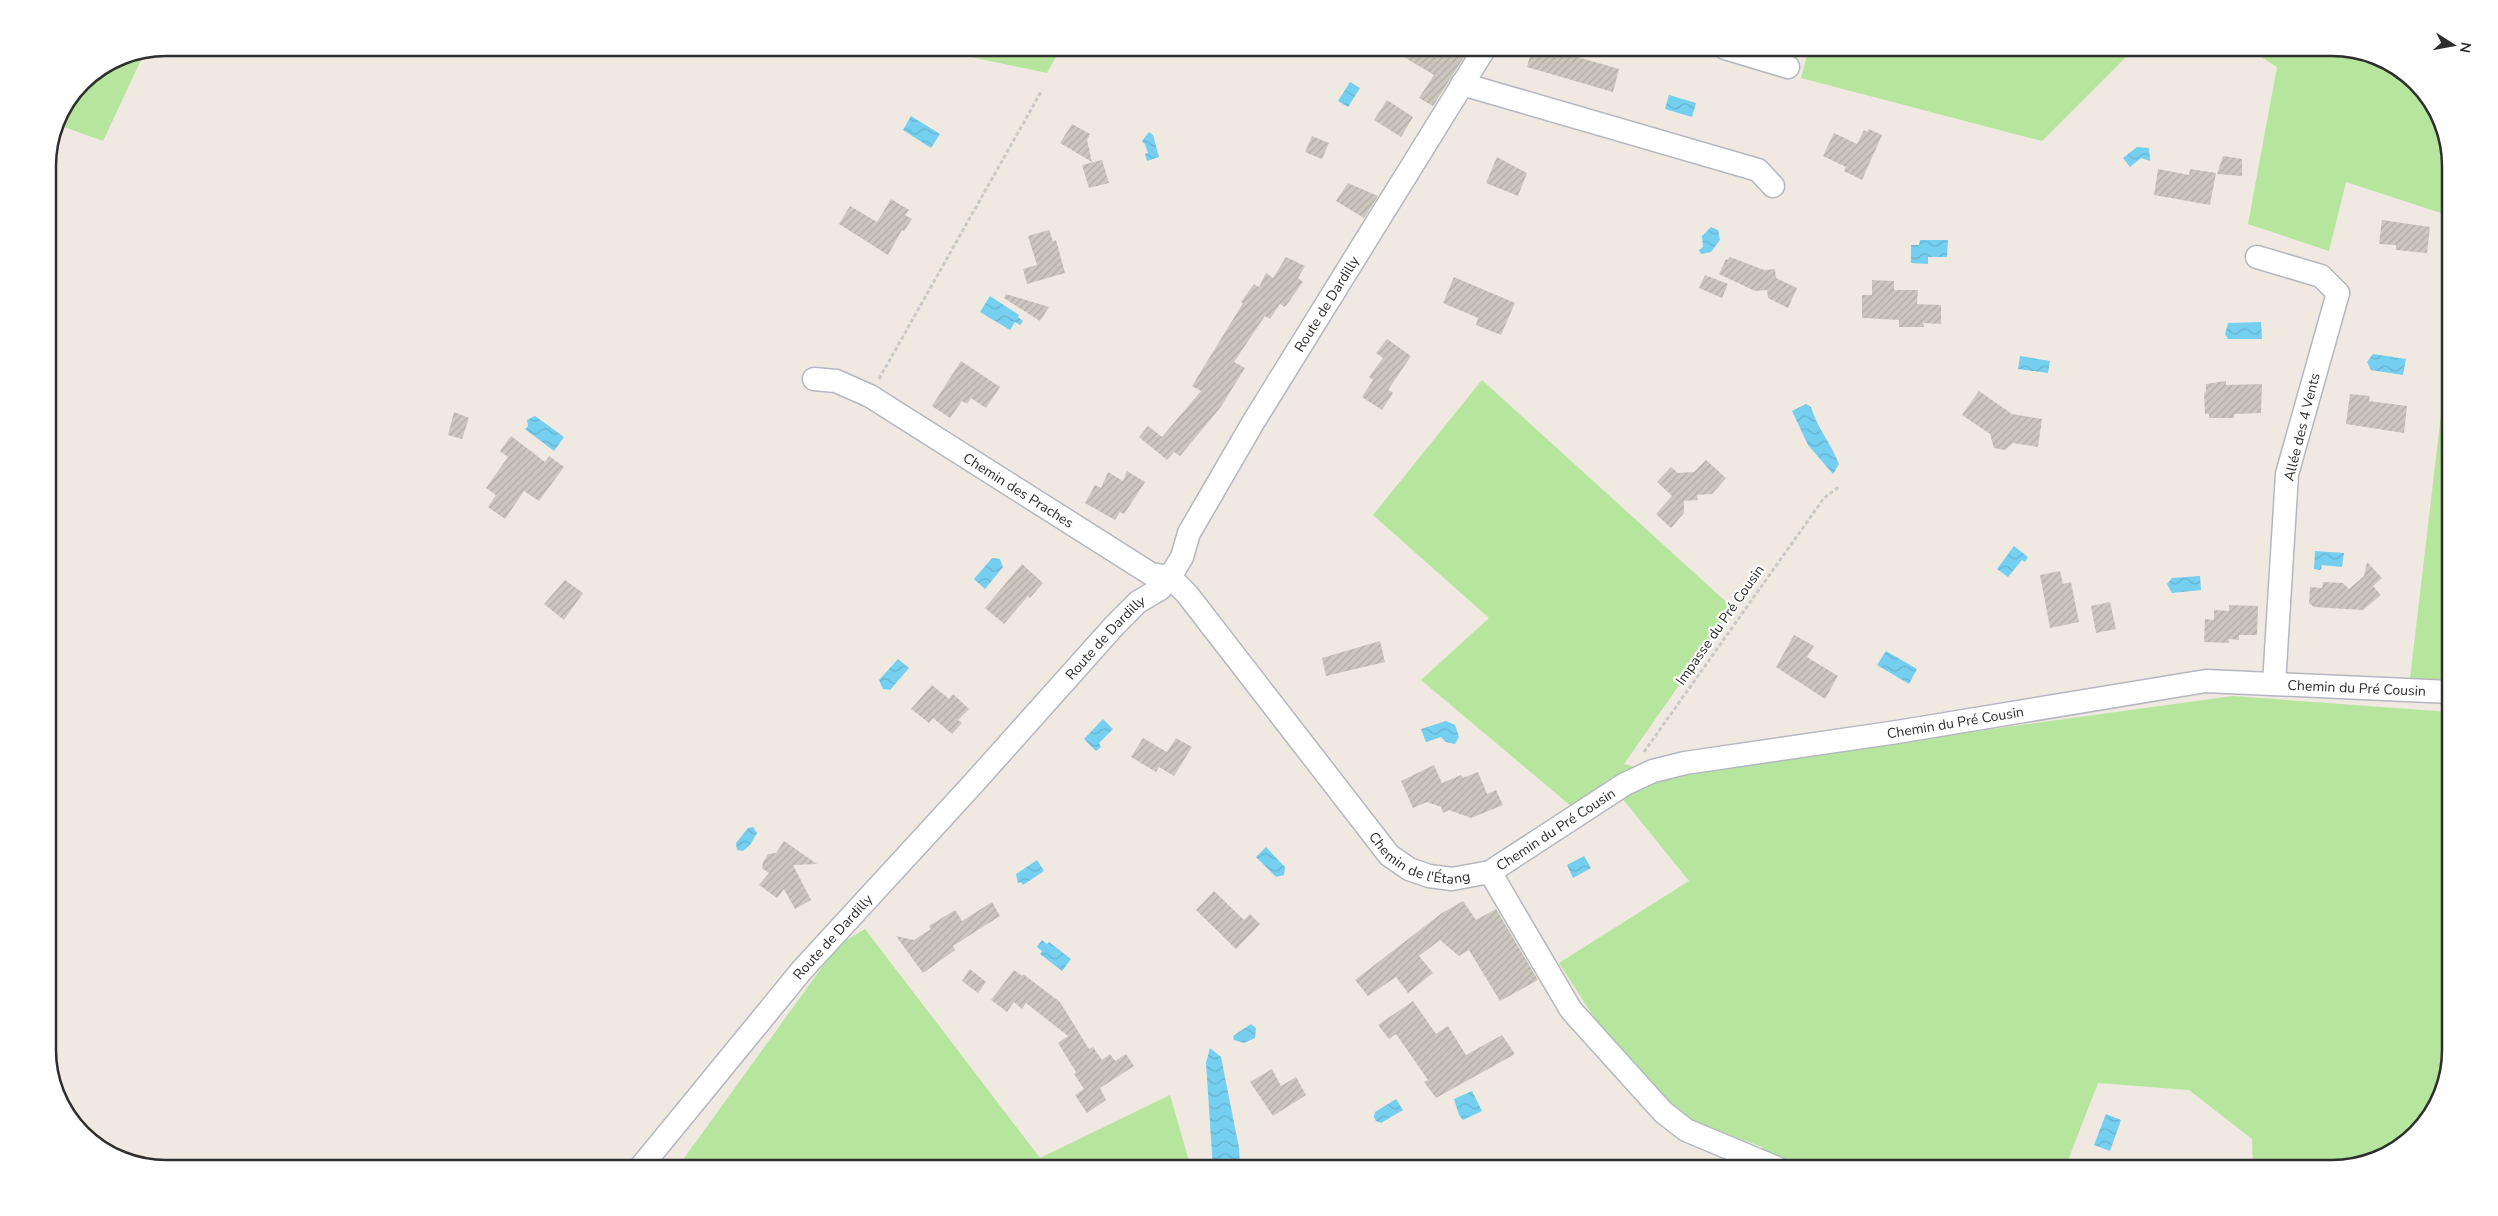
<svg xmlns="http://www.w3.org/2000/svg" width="2498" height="1216" viewBox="0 0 2498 1216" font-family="'Nunito Sans',sans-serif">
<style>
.grass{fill:#b6e59e}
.water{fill:url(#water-waves)}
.building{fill:url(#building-hatch)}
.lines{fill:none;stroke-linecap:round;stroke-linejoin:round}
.minor-casing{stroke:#b4b7c1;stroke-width:25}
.path{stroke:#c9c9c9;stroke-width:3;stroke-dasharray:4 2.5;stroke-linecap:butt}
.minor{stroke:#fff;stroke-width:22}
.labels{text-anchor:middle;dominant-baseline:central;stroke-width:4.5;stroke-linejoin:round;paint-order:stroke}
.street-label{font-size:14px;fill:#2e2e2e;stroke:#fff}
.rim{fill:none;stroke:#2e2e2e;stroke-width:2.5}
</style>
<defs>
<pattern id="water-waves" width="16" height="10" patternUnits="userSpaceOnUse" patternTransform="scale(1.25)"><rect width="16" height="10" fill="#75cff0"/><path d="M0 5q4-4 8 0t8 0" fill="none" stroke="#66b2ce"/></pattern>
<pattern id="building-hatch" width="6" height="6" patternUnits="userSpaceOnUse" patternTransform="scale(1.25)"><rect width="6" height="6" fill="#cbc7bf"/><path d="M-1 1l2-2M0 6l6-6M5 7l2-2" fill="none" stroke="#afaba4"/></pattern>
</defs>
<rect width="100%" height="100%" fill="#efe9e1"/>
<!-- grass -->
<g class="grass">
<polygon points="167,48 185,48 141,60 103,141 56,124 83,82 121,56"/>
<polygon points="928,48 1061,48 1047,73"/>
<polygon points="1809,48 2135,48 2042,141 1801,78"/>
<polygon points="2237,48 2331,48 2384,60 2430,100 2450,159 2450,216 2346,182 2329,251 2248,224 2277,67 2253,52"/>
<polygon points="2450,338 2450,682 2410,679"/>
<polygon points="1482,380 1733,608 1624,764 1664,774 2233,696 2450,712 2450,1049 2438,1102 2397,1149 2332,1168 2253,1168 2252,1139 2189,1090 2098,1083 2065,1168 1752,1168 1763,1147 1686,1120 1599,1025 1559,963 1689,881 1613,787 1571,806 1421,680 1489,618 1373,515"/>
<polygon points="865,929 1040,1158 1170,1095 1191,1168 677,1168 838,945"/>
</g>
<!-- water -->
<g class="water">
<polygon points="1350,82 1360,88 1348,107 1338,101"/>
<polygon points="1669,95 1696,103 1692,117 1665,109"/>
<polygon points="911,116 940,134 931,148 903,130"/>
<polygon points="1149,132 1153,135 1159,157 1147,161 1145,154 1148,153 1145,144 1142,141"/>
<polygon points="2137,147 2149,148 2150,161 2141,158 2130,167 2123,158"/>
<polygon points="1711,227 1718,230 1720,240 1711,252 1701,254 1699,250 1703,247 1702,236"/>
<polygon points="1920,240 1948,240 1947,257 1928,257 1928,264 1911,263 1911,245 1919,245"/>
<polygon points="990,296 1019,315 1018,317 1023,321 1020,325 1015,322 1010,330 980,312"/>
<polygon points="2261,322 2262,339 2228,339 2225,334 2228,323"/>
<polygon points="2373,354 2406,359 2403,375 2371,370 2367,362"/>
<polygon points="2020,356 2050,361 2048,373 2018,369"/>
<path d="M1806 404 1811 407C1817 428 1831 443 1839 464L1833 474 1808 445 1792 411Z"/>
<polygon points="535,416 564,437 554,451 525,429 528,426 527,420"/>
<polygon points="2014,546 2028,557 2025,562 2022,560 2008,577 1997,569"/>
<polygon points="2315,551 2344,553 2342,567 2322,565 2321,570 2314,569"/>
<polygon points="992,558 1000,559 1003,567 985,589 974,579"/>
<polygon points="2200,576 2201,590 2172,593 2167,584 2172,578"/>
<polygon points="1886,651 1917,669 1909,684 1877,665"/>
<polygon points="898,659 909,668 890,690 883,689 879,680"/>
<polygon points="1103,719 1113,729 1099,743 1101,747 1096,751 1084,739"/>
<polygon points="1446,721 1455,725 1459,737 1455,744 1446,742 1441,737 1426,742 1421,729"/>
<polygon points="753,827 757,833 750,845 743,851 737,850 736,843 748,828"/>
<polygon points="1266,847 1285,867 1284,875 1276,877 1256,857"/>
<polygon points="1584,856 1591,868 1573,878 1567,865"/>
<polygon points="1037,860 1044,871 1023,885 1021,882 1018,883 1016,874"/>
<polygon points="1042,940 1047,944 1049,942 1071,959 1062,971 1040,954 1042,951 1037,947"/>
<polygon points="1251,1024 1256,1028 1255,1038 1244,1043 1234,1040 1233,1036"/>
<polygon points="1210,1048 1221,1057 1239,1148 1240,1168 1213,1168 1206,1063"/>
<polygon points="1472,1091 1482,1111 1463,1120 1459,1115 1454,1099"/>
<polygon points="1396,1099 1403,1110 1381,1123 1376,1121 1374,1117 1375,1112"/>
<polygon points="2106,1114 2121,1120 2110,1151 2094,1145"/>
</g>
<!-- building -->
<g class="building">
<polygon points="1389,48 1449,48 1464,57 1433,106 1419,98 1434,75"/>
<polygon points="1532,48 1561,48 1560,52 1619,69 1613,92 1527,67"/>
<polygon points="1387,100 1413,117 1401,137 1374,120"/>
<polygon points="1072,124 1090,134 1087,140 1092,162 1060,143"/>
<polygon points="1869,129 1882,135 1862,180 1844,171 1846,167 1823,156 1834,133 1857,144 1864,130 1867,132"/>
<polygon points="1312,136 1329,143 1322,159 1305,152"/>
<polygon points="2223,156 2242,159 2242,176 2217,174"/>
<polygon points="1497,157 1527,173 1518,196 1486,183"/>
<polygon points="1102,160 1109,183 1089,188 1082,165"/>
<polygon points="2158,169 2189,175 2190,169 2216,173 2210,205 2154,195"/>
<polygon points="1348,183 1378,196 1364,218 1336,201"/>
<polygon points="891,199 909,210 905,215 912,219 904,231 902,230 888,255 839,224 850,206 877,222"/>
<polygon points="2382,220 2430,227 2427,253 2396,250 2396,245 2379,244"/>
<polygon points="1049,230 1053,241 1056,240 1065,273 1027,284 1023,269 1037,265 1028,236"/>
<polygon points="1286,257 1305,266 1298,278 1303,282 1285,307 1280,304 1270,319 1265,316 1234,362 1245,368 1220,408 1180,456 1174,452 1167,460 1139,437 1148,426 1162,437 1201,391 1192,386 1243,303 1241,302 1254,284 1259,287 1266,273 1273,278"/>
<polygon points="1730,257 1764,270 1775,269 1776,278 1797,288 1788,308 1768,298 1767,290 1755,291 1719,274 1726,259 1728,260"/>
<polygon points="1705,275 1728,284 1722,298 1699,288"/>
<polygon points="1454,277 1515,303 1501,335 1476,325 1478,318 1443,303"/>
<polygon points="1872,280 1894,281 1894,290 1918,290 1917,304 1941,305 1941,324 1923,323 1924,327 1899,327 1899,320 1862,318 1862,295 1872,295"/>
<polygon points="1006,294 1049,307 1040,321 1004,298"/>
<polygon points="1387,339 1411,356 1388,390 1393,393 1382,410 1362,397 1373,380 1369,377 1383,358 1376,353"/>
<polygon points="961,361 1000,387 986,408 971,398 967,404 962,401 950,418 932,406"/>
<polygon points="2226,381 2226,385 2262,384 2261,413 2234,414 2234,418 2209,418 2209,414 2205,414 2204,393 2206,392 2206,384"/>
<polygon points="1979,391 2012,414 2042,419 2038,447 2013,443 2005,450 1994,448 1990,434 1962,415"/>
<polygon points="2350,394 2370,396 2369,401 2407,406 2404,433 2346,424"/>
<polygon points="454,412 469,418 462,439 448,435"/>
<polygon points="511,436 545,462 549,456 564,467 539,501 524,491 505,519 488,507 496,495 486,488 508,457 500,451"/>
<polygon points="1706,460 1726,478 1712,494 1697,495 1698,500 1684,501 1684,513 1671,528 1656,514 1672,496 1657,482 1671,467 1678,473 1694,472"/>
<polygon points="1127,471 1145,482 1124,514 1120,512 1115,520 1085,503 1095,485 1101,488 1108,472 1123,481"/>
<polygon points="2367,562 2382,578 2373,586 2381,595 2363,610 2314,607 2309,603 2310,587 2322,588 2323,582 2343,583 2349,589 2364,576"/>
<polygon points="1022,564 1043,583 1030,598 1028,596 1004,624 985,608"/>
<polygon points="2060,571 2063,584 2071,582 2079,622 2050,628 2040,575"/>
<polygon points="565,580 583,593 564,620 544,604"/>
<polygon points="2110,602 2116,629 2096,633 2091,606"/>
<polygon points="2229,605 2258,606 2257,635 2239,635 2239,640 2229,639 2229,643 2204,642 2205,619 2214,620 2214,610 2229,611"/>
<polygon points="1794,635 1814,646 1807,657 1838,676 1825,699 1776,667"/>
<polygon points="1380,641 1385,662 1326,676 1322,658"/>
<polygon points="932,685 949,699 953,694 969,709 958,720 962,723 952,734 933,718 929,723 911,709"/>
<polygon points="1143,738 1167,752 1176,738 1192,747 1174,776 1159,767 1156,772 1131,757"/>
<polygon points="1434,765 1442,783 1461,775 1463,778 1478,772 1487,794 1496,790 1503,805 1471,818 1449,810 1443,813 1441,807 1427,802 1413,808 1401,781"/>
<polygon points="784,841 817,864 793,865 811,900 795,909 784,889 777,898 759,885 769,873 762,868 763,862 768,854 776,853"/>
<polygon points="1214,891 1244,920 1250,914 1260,924 1236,949 1196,910"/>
<polygon points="1463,901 1476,920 1496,909 1538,980 1500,1001 1469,950 1459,956 1440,940 1419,956 1433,973 1408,993 1396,977 1368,996 1355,980 1442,913"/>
<polygon points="992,902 1000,916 953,946 955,950 923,973 896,936 914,940 931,929 929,926 955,910 962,921"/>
<polygon points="970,969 986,982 978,993 962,981"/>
<polygon points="1014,970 1022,976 1023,974 1060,1002 1089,1049 1093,1047 1102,1060 1110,1054 1115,1061 1126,1054 1134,1066 1100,1088 1106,1100 1087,1113 1075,1095 1084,1089 1074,1074 1076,1072 1058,1043 1068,1036 1026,1003 1022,1009 1014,1002 1007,1012 991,1000"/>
<polygon points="1413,1001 1436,1034 1448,1026 1466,1055 1502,1035 1515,1054 1436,1098 1424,1082 1428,1080 1396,1034 1389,1039 1378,1025"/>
<polygon points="1272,1069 1281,1086 1296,1077 1306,1095 1273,1116 1250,1082"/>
</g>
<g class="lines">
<!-- minor casing -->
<g class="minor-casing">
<g id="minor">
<polyline points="1725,48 1788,67"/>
<polyline points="1462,84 1758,170 1773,186"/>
<polyline points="2257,257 2321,276 2338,293 2287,474 2274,684"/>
<path id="s1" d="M814 379 836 381 870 396 1151 574 1170 577 1187 594 1389 855 1409 869 1429 876 1452 879 1490 872 1625 784 1653 771 1685 763 1897 732 2206 681 2450 692"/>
<polyline points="1490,872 1571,1010 1663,1112 1686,1130 1777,1168"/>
<path id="s2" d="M640 1168 802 970 972 785 1115 625 1138 602 1160 589 1170 577 1182 557 1189 533 1254 421 1485 48"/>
</g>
</g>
<!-- path -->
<g class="path">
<polyline points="879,379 1042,90"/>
<polyline points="1644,752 1824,498 1840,486"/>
</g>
<!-- minor -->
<use href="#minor" class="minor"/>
</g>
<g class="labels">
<!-- street labels -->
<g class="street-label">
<text stroke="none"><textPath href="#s2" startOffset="1111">Route de Dardilly</textPath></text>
<text transform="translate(2302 427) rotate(-76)">Allée des 4 Vents</text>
<text stroke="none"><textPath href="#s1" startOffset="235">Chemin des Praches</textPath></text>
<text transform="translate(1720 625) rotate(-55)">Impasse du Pré Cousin</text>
<text stroke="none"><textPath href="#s2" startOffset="706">Route de Dardilly</textPath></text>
<text stroke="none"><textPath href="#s1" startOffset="1776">Chemin du Pré Cousin</textPath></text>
<text stroke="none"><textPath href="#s1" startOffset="1371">Chemin du Pré Cousin</textPath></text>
<text stroke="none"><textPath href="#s1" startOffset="951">Chemin du Pré Cousin</textPath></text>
<text stroke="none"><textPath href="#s1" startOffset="795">Chemin de l'Étang</textPath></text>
<text stroke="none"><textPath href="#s2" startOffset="301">Route de Dardilly</textPath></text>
</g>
</g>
<!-- crop -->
<path d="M0 0H2498V1216H0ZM166 56H2332A110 110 0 0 1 2442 166V1050A110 110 0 0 1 2332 1160H166A110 110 0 0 1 56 1050V166A110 110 0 0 1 166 56Z" fill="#fff" fill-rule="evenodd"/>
<path class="rim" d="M166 56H2332A110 110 0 0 1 2442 166V1050A110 110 0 0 1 2332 1160H166A110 110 0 0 1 56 1050V166A110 110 0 0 1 166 56Z"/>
<!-- north arrow -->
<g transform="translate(2453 45) rotate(101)" stroke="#ffffff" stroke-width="4" paint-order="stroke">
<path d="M0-4L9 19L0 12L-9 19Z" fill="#2e2e2e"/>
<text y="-8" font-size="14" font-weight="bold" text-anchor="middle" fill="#2e2e2e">N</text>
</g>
</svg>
